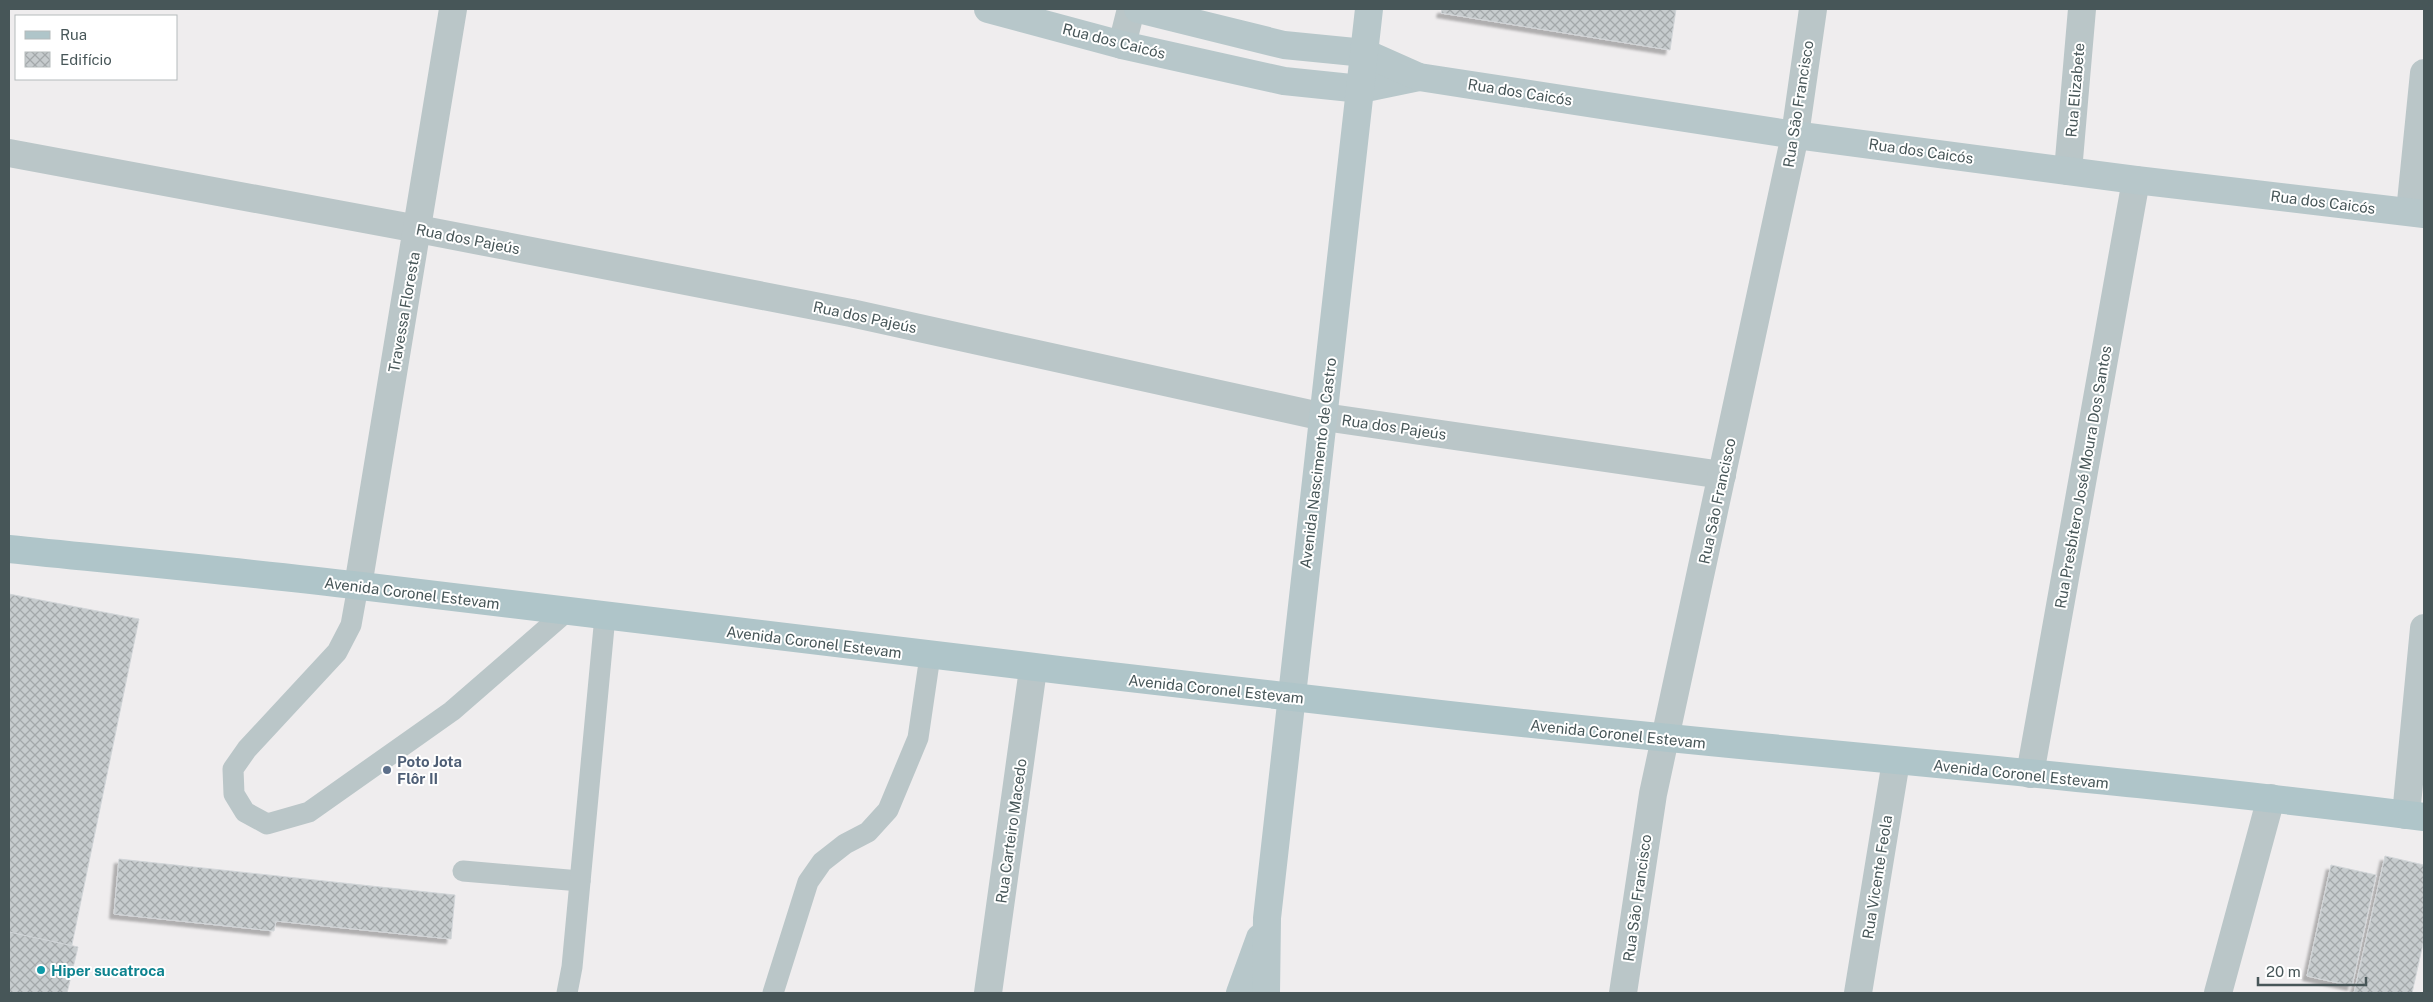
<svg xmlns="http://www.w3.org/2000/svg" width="2433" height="1002" viewBox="0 0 2433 1002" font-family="'Public Sans',sans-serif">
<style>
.building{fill:url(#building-cross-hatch);stroke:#d1d5d8;filter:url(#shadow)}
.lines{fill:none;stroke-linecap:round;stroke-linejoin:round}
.lane{stroke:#bac6c8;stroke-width:21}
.street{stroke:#bac6c8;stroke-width:28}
.secondary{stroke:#b7c7ca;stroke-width:28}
.primary{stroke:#afc5c9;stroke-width:28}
.service-dot{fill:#5c6f8a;stroke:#fff;stroke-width:2}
.culture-dot{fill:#0f9aa8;stroke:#fff;stroke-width:2}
.labels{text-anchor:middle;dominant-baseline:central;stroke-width:4;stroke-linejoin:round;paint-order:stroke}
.street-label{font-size:15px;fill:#475658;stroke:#fff}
.service-label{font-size:15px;font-weight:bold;fill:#4e5e75;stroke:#fff;text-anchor:start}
.culture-label{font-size:15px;font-weight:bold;fill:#0d838f;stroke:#fff;text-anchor:start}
</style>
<defs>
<pattern id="building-cross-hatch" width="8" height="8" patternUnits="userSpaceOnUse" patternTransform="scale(1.25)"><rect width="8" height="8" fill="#c7ccce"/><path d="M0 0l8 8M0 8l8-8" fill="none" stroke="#a3a8aa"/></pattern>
<filter id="shadow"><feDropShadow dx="-4.5" dy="4.5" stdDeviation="1" flood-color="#0004"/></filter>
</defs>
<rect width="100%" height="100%" fill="#efedee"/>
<!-- building -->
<g class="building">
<polygon points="1442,9 1676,9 1670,50 1441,13"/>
<polygon points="9,594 139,619 62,993 9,993"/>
<polygon points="2385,856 2424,865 2424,939 2412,993 2354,993"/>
<polygon points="119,859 455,895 451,939 276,921 274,931 114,914"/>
<polygon points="2331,865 2376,875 2352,986 2307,976"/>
<polygon points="9,932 78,947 67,993 9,993"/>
</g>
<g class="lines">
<!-- lane -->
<g class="lane">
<polyline points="358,586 351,625 337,652 247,749 233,769 234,794 245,812 267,824 309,812 452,711 567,611"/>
<polyline points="463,871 580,881"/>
<polyline points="567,993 572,967 605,616"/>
<polyline points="773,993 808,882 822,862 845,844 868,832 888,810 918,738 930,656"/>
</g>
<!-- street -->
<g class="street">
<polyline points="1122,45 1131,9"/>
<polyline points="9,153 418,229 851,313 1324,417 1722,475"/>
<polyline points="2068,171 2082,9"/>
<polyline points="2410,212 2424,73"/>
<polyline points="358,586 453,9"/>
<polyline points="2030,774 2136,180"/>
<polyline points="2406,815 2424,628"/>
<polyline points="988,993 1033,669"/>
<polyline points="1623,993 1653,794 1795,135 1813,9"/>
<polyline points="1858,993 1896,761"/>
<polyline points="2218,993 2271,798"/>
</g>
<!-- secondary -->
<g class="secondary">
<polyline points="988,9 1122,45 1284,81 1361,89 1419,77"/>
<polyline points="1138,9 1284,45 1365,53 1419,77 1795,135 2136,180 2424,214"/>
<polyline points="1240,993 1260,938"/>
<polyline points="1266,993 1267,918 1369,9"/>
</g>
<!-- primary -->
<path class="primary" d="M9 549C126 561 244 572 361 586 721 628 1080 674 1440 714 1768 751 2097 775 2424 817"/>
</g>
<!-- markers -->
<circle class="service-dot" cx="387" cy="770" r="5"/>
<circle class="culture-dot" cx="41" cy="970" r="5"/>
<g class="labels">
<!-- street labels -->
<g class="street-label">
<text transform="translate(1114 41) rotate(14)">Rua dos Caicós</text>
<text transform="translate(2075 90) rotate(-85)">Rua Elizabete</text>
<text transform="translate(1520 92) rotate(9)">Rua dos Caicós</text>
<text transform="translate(1798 104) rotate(-81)">Rua São Francisco</text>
<text transform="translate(1921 151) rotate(8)">Rua dos Caicós</text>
<text transform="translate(2323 202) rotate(7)">Rua dos Caicós</text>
<text transform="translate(468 239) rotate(11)">Rua dos Pajeús</text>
<text transform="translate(404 312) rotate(-80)">Travessa Floresta</text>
<text transform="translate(865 317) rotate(12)">Rua dos Pajeús</text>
<text transform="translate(1394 427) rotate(8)">Rua dos Pajeús</text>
<text transform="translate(1318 463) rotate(-83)">Avenida Nascimento de Castro</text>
<text transform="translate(2083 477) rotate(-80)">Rua Presbítero José Moura Dos Santos</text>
<text transform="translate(1717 501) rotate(-78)">Rua São Francisco</text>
<text transform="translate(412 593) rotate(7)">Avenida Coronel Estevam</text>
<text transform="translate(814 642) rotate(7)">Avenida Coronel Estevam</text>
<text transform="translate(1216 689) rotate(6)">Avenida Coronel Estevam</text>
<text transform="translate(1618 734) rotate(6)">Avenida Coronel Estevam</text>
<text transform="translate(2021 774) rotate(6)">Avenida Coronel Estevam</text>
<text transform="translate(1011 831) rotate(-82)">Rua Carteiro Macedo</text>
<text transform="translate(1877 877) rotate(-81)">Rua Vicente Feola</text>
<text transform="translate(1637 898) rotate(-82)">Rua São Francisco</text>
</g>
<!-- service labels -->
<g class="service-label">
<text x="397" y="761">Poto Jota<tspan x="397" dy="17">Flôr II</tspan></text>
</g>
<!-- culture labels -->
<g class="culture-label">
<text x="51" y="970">Hiper sucatroca</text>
</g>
</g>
<!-- border -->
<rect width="2433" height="1002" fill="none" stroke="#475658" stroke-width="20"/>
<!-- legend -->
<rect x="15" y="15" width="162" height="65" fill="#ffffff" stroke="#b5bbbc"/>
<rect x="25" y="31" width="25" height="8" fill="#afc5c9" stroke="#b5bbbc"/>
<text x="60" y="40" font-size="15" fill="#475658">Rua</text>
<rect x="25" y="52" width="25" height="15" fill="url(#building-cross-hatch)" stroke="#b5bbbc"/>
<text x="60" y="65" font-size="15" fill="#475658">Edifício</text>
<!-- scale -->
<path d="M2258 977v8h108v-8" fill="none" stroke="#475658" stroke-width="2.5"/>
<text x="2266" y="977" font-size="15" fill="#475658" stroke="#ffffff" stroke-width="4" paint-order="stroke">20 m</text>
</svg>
